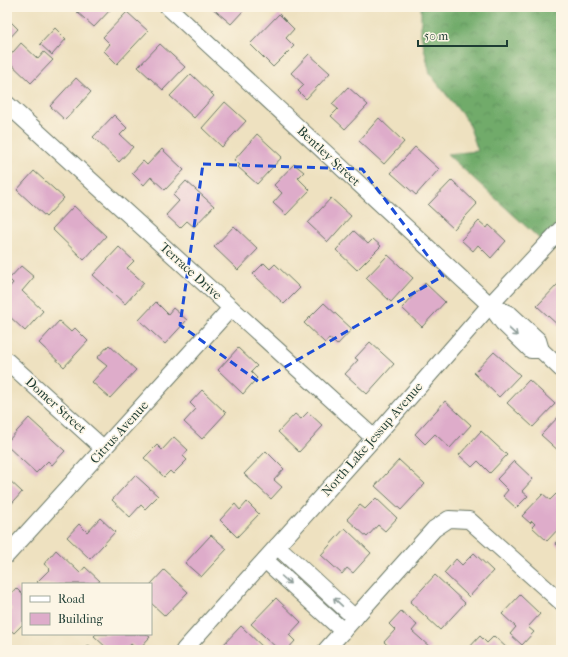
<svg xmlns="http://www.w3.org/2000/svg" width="568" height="657" viewBox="0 0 568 657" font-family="'IM FELL French Canon',serif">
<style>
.forest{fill:url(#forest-crowns);stroke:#487450}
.building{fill:#deacca}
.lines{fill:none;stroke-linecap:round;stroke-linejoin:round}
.minor-casing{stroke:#677665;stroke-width:18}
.minor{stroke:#fff;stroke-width:16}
.oneway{stroke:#8f9e9a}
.marked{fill:none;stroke:#1d4ed8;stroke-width:3;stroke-dasharray:8 5;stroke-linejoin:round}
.labels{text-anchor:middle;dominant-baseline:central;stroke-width:3;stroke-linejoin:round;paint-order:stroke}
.street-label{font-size:13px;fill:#1f3d34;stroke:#fcf5e5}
</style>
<defs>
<pattern id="forest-crowns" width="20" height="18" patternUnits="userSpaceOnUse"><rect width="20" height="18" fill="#71ab6b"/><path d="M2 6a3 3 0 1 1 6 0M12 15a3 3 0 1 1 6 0" fill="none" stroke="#5c8c59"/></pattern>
</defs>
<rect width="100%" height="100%" fill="#fcf5e5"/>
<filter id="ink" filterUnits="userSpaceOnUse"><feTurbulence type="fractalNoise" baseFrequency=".025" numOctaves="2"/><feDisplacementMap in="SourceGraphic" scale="8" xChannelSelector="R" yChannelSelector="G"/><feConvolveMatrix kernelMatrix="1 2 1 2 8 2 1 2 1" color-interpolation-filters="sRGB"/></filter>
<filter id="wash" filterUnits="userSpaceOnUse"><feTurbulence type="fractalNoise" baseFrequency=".012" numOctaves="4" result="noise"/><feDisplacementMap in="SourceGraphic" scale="16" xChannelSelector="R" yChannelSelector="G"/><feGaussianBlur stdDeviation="0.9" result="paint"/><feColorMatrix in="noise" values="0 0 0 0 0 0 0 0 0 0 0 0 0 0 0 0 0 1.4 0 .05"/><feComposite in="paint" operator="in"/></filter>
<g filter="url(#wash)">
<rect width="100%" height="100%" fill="#eee1c0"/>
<!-- forest -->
<polygon class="forest" points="421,7 561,7 561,220 542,241 447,154 478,151 468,122 430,74 421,35"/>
<g id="blocks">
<!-- building -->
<g class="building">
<polygon points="82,7 113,7 94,27 77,12"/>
<polygon points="211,7 239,7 243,11 231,24"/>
<polygon points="127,12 148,31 117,64 104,51 110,44 103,37"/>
<polygon points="279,14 294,29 286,38 294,46 273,67 250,44"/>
<polygon points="7,18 18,29 7,41"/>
<polygon points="55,28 66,39 52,55 40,44"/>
<polygon points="21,43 38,59 44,52 53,60 31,83 7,60 7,59"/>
<polygon points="160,44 185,67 163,90 138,67"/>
<polygon points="309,54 330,73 306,99 298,91 304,85 291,73"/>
<polygon points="191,74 214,96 194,118 170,96"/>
<polygon points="76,78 91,92 65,120 50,106"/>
<polygon points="348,87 368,105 345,129 331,116 338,109 332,104"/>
<polygon points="225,102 246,121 222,147 202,128"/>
<polygon points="114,115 127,128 120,135 133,147 119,162 93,137"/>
<polygon points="379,118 404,142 384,164 359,141"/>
<polygon points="257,134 282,157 257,184 238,167 240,165 234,160"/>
<polygon points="415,147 439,169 416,195 391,173"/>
<polygon points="162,149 184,170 165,190 151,177 144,185 132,173 143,161 147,165"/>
<polygon points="294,164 304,172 298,178 310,190 286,215 273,203 282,193 274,185"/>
<polygon points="34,171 64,198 46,217 17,190"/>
<polygon points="452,180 477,204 454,229 428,205"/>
<polygon points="186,181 214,206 194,227 187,221 180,228 166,215 179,201 173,195"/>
<polygon points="331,198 351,216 328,242 308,223"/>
<polygon points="74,206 106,236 84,260 52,229"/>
<polygon points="479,221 487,228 489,225 506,241 491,258 478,245 473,251 461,240"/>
<polygon points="234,226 258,249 238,270 214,247"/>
<polygon points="354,231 368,244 373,239 381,246 357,270 336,250"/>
<polygon points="119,247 134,261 127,268 144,283 125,304 93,275"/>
<polygon points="388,255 413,278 391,302 366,278"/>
<polygon points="264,263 270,269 275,264 300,288 284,304 253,274"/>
<polygon points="21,266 34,277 22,291 43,311 25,331 7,314 7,290 13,283 9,279"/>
<polygon points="425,283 445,302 422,327 402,308"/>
<polygon points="558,284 561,288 561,325 560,327 537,306"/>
<polygon points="156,302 168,314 173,308 187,320 165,344 139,320"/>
<polygon points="324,303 352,329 337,345 329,338 325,343 304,323"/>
<polygon points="59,321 71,332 75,328 88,341 64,367 39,343"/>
<polygon points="370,342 394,364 367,394 345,374 358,360 355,358"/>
<polygon points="109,345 136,370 110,398 92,382 107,366 97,358"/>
<polygon points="238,348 257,366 251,372 257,378 243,394 218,370"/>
<polygon points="494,352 520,375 499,397 474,373"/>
<polygon points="529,380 555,404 533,427 507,403"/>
<polygon points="202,390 226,413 202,439 184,422 196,409 190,403"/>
<polygon points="445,401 471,425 450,448 435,434 425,444 415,434"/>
<polygon points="308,412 323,426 299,452 278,432 295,414 301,419"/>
<polygon points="561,414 561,453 541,435"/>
<polygon points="29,418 65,451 52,465 48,461 36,473 7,446 7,442"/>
<polygon points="481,431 507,455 490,473 478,461 472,467 459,455"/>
<polygon points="174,437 188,450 183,456 187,460 173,474 170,471 164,477 144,458 157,445 162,450"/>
<polygon points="266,451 284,469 274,480 282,487 271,499 244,474"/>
<polygon points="399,460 425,484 401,510 375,486"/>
<polygon points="514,461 533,479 522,491 528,496 516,508 503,496 508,490 497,479"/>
<polygon points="135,475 158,496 145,509 141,505 130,517 112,500"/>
<polygon points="7,478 22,492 7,509"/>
<polygon points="543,494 550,500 556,494 561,499 561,526 547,541 532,527 535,524 532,521 530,523 522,516"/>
<polygon points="376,498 397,518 385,531 378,525 367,537 347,519 360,505 365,509"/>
<polygon points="247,502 259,514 237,537 220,520 235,504 240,510"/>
<polygon points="100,518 115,532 90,559 67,537 79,524 87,532"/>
<polygon points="345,528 371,553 353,573 347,568 342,574 321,555"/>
<polygon points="211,535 227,549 201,577 185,563"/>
<polygon points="561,537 561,549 555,543"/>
<polygon points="56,550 80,573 85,567 100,581 96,584 39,584 37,582 50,569 44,564"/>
<polygon points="474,553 493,571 469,597 444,573 456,559 462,565"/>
<polygon points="164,570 188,592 165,616 151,603 151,584"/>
<polygon points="435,575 465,603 440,630 410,602"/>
<polygon points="16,588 23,595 23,624 14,633 7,627 7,614 12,609 7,604 7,598"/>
<polygon points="520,595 540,614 528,627 534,632 522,645 510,634 516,627 502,614"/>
<polygon points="276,598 301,622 289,635 295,641 287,650 279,650 251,624"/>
<polygon points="401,611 417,625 412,631 431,648 429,650 393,650 384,642 395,630 389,624"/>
<polygon points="241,626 266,650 227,650 222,646"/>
<polygon points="96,634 146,634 150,637 138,650 131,644 126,650 109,650 94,636"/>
<polygon points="480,636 487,643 494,636 509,650 467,650"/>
<polygon points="89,645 94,650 84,650"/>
</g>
</g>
</g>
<g filter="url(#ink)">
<use href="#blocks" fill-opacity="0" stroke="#677665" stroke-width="1"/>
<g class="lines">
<!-- minor casing -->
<g class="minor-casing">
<g id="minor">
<polyline points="168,7 490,305 503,323 531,350 541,350 561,369"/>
<polyline points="7,104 374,438"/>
<polyline points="492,306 511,315 538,340 541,350"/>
<polyline points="7,361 104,449"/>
<polyline points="277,546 355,618"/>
<polyline points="7,555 231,308"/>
<polyline points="265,560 343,631"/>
<polyline points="184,650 374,438 490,305 561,229"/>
<polyline points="326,650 434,529 449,519 469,520 561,602"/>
</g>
</g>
<!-- minor -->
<use href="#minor" class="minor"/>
</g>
<!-- one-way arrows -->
<defs><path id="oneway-shaft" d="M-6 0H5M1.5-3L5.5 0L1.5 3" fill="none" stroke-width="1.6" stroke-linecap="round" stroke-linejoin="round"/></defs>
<g class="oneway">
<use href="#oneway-shaft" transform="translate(513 332) rotate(43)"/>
<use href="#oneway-shaft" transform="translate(286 580) rotate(42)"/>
<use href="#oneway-shaft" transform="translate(338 602) rotate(-137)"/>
</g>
</g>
<!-- marked area -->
<path class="marked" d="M203 164 362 169 443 276 259 382 180 325Z"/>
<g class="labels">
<!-- street labels -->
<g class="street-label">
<text transform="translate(329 156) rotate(43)">Bentley Street</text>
<text transform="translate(191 271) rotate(42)">Terrace Drive</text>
<text transform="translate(56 405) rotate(42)">Domer Street</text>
<text transform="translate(119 432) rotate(-48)">Citrus Avenue</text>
<text transform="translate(372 439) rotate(-49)">North Lake Jessup Avenue</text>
</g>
</g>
<!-- margin -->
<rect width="568" height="657" fill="none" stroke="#fcf5e5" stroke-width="24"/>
<!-- legend -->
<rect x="22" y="583" width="130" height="52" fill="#fcf5e5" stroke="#a4ab9e"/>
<rect x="30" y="596" width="20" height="6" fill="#ffffff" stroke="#a4ab9e"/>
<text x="58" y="603" font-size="12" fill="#1f3d34">Road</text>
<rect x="30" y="613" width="20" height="12" fill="#deacca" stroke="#a4ab9e"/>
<text x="58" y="623" font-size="12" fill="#1f3d34">Building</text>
<!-- scale -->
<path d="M418 40v6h89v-6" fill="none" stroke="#1f3d34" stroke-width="2"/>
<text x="424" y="40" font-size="12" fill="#1f3d34" stroke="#fcf5e5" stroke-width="3" paint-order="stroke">50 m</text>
</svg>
